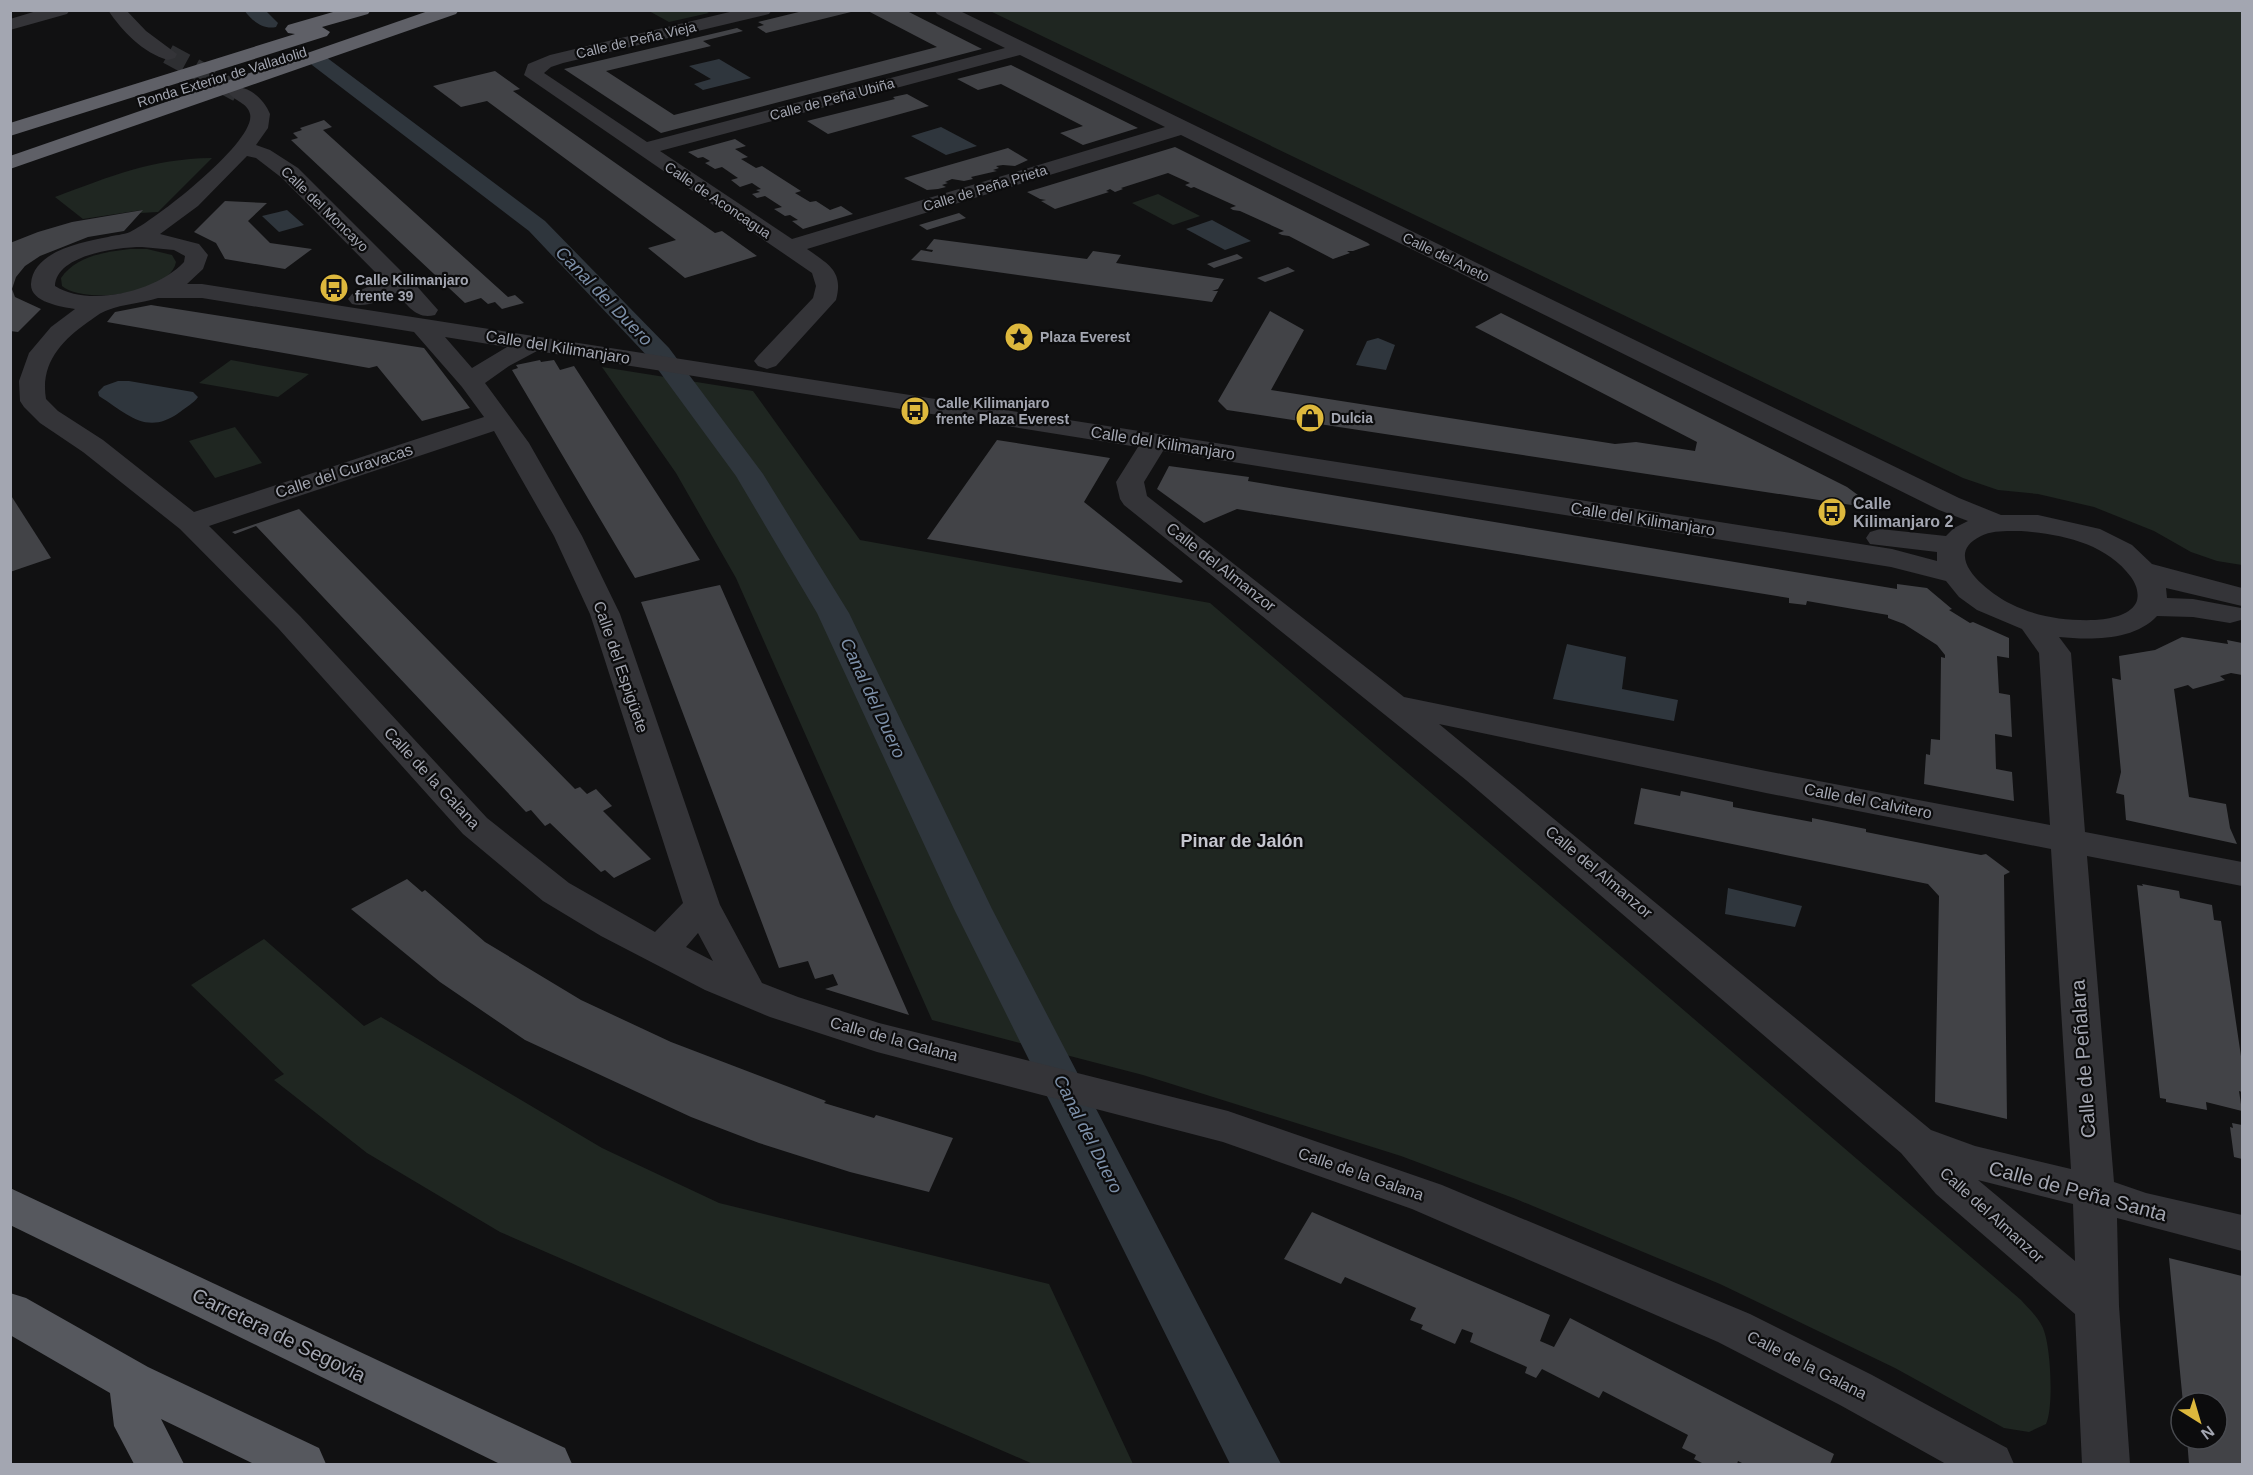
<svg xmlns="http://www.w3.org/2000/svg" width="2253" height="1475" viewBox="0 0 2253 1475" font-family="Arial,sans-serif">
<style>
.green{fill:#1f2621}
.water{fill:#2f363d}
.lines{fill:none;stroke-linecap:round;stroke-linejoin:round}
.canal{fill:#2f363d;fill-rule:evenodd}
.building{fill:#424347}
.minor-tunnel{stroke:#2e2f32;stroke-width:20;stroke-dasharray:20 10;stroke-linecap:butt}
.minor{fill:#343438;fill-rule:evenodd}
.trunk{fill:#56585e;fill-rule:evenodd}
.motorway{fill:#5f6067;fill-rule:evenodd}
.labels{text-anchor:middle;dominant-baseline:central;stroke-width:4.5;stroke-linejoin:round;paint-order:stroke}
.far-street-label{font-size:14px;fill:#a3a6b1;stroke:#0c0c0d}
.far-poi-label{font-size:14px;font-weight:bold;fill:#a3a6b1;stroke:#0c0c0d;text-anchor:start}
.street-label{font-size:16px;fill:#a3a6b1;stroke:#0c0c0d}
.poi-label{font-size:16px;font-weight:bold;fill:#a3a6b1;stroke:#0c0c0d;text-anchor:start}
.water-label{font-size:18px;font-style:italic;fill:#7d90a9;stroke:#0c0c0d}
.neighbourhood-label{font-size:18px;font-weight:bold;fill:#c4c5ce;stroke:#0c0c0d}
.near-street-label{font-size:20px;fill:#a3a6b1;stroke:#0c0c0d}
</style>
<rect width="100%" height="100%" fill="#111112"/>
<!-- green -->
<g class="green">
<polygon points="705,11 709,13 669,22 649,11"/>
<polygon points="990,11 2242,11 2242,565 2217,561 2191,552 2154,531 2094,507 2038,494 1998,490 1963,478"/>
<path d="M212 158 158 212 140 213 142 210 83 219 55 197C112 176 150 159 212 158Z"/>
<polygon points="1158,194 1200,216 1173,225 1132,203"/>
<path d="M130 249H147L172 255 176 262C170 294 85 305 62 286L61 278C76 256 105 252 130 249Z"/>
<polygon points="231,360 309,374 278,397 199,383"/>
<path d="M602 367 753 391 860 540 1210 603 2021 1300C2028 1308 2037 1316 2042 1326 2051 1342 2054 1408 2046 1424L2029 1432 2004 1428 1895 1368 1720 1284 1516 1199 1401 1156 1143 1075 932 1020 736 578 676 473Z"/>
<polygon points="235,427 262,463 215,478 189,441"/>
<polygon points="264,939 364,1026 381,1017 602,1148 719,1203 1049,1284 1133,1464 1033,1464 500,1232 367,1153 274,1080 284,1074 191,985"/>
</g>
<!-- water -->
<g class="water">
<polygon points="719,59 751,78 703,90 694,84 711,79 689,66"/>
<polygon points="941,127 977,146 946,155 911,136"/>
<polygon points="287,210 304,225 279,232 262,216"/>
<polygon points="1212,220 1251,241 1225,250 1186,229"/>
<polygon points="1378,338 1395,345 1386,370 1356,365 1367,341"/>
<path d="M118 381H129L193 392 198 397C194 403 186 407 180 412 147 436 129 415 99 396L98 392 104 386Z"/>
<polygon points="1567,644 1626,657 1622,689 1678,700 1674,721 1553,699"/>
<polygon points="1728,888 1802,906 1795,927 1725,914"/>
</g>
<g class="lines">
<!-- canal -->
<g class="canal">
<path d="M244 10H265L278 23 276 27C263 30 252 21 244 10Z"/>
<polygon points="319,55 326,57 545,221 669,348 763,474 849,613 992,909 1281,1464 1230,1464 954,909 817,613 736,476 651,360 529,231 312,65 309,61 312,57"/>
</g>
</g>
<!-- building -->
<g class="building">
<polygon points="807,10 855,11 766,33 757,27 764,25 758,22"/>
<polygon points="866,10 905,10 982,49 661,133 564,69 737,28 743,31 703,41 711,46 606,71 674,115 937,47"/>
<polygon points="1011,65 1138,128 1083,145 1060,133 1083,126 1001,84 978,90 957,79"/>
<polygon points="495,71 520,89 513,91 715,233 722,231 757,256 685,278 648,248 676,240 487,101 461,107 433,86"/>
<polygon points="907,94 929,106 828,134 807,121 895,99 893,97"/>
<polygon points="324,120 332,127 323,130 508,297 515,295 524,303 502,309 495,302 488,304 481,298 465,303 291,140 298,138 293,133 302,130 300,128"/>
<polygon points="735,139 746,146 735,149 748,157 741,159 756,168 762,166 801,191 795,193 810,202 816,201 830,210 841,206 853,214 803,229 792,221 798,220 790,215 785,216 774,209 782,207 765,196 757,198 752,194 760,192 756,190 761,189 752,183 740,187 731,180 738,178 722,167 715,169 705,163 710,161 703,157 698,158 688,152"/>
<polygon points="1175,147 1368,243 1370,245 1353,251 1347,251 1350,253 1333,259 1289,236 1282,235 1278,233 1284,231 1240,211 1233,210 1230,208 1236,206 1194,187 1191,188 1185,185 1190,183 1168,173 1121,188 1123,189 1115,192 1110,189 1106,191 1109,192 1055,209 1041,201 1046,200 1040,199 1027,192"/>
<polygon points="1008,148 1028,160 1015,166 1003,165 996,166 999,168 993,170 997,171 971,177 973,179 964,181 952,179 945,182 948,183 942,185 946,187 938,189 927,190 904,178"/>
<polygon points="225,201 267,203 248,221 270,243 312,249 285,269 225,259 216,243 194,232"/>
<polygon points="143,210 124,231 88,237 40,256 25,266 16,277 12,289 15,297 41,309 18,332 10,331 10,243 38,232 72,222"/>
<polygon points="959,213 966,218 927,230 919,225"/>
<polygon points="934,239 1087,259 1093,251 1121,255 1116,263 1224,279 1218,289 1212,291 1218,291 1212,302 911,260 921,250 932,252 933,250 926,249"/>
<polygon points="1237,254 1243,258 1214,268 1207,264"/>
<polygon points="1288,267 1295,271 1265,282 1257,278"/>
<polygon points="151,305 424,348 470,408 422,421 377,366 369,368 107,322 115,312"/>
<polygon points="1270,311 1304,330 1271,390 1615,444 1636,442 1695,451 1697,442 1475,327 1501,313 1847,487 1862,498 1858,506 1227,410 1218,401"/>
<polygon points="540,360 541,362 554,360 560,370 574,366 700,560 635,578 512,370 518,368 516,365"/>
<polygon points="997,440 1110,458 1084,502 1183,581 1181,583 927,539"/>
<polygon points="1169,466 1249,477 1248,481 1897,589 1897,584 1927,588 1952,609 1949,610 1970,623 1973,622 2009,638 2009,658 1997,656 1999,693 2010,695 2012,737 1995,734 1996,769 2012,772 2014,801 1924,784 1926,754 1930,755 1931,739 1940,740 1941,657 1945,658 1945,655 1937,645 1904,624 1888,618 1888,615 1807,601 1806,605 1789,603 1789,598 1237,509 1204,523 1157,489"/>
<polygon points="10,494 51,558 10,572"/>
<polygon points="299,509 575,789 580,787 587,794 596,789 612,806 603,811 651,859 614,878 605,870 601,872 550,823 545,826 531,810 526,812 256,526 235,534 232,532"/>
<polygon points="720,585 909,1015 825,989 838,985 833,974 815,979 808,961 779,968 641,602"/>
<polygon points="2182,637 2228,644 2227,640 2242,643 2242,675 2231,673 2220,676 2225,680 2193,689 2188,685 2174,689 2189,797 2226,804 2230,828 2237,844 2126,820 2124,795 2116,793 2121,772 2112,678 2121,680 2119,656 2155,650"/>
<polygon points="1641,788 1680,796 1681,791 1733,802 1733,807 1812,822 1812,818 1866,829 1866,832 1981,855 1986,854 2010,872 2004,875 2007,1119 1935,1102 1939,896 1928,884 1634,824"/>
<polygon points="407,879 422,892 425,890 485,942 581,1000 671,1042 826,1101 824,1103 874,1118 876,1115 953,1138 929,1192 850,1172 759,1143 691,1117 525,1040 440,982 351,909"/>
<polygon points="2142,884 2179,891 2180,898 2212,905 2214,920 2221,921 2242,1063 2242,1092 2239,1091 2242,1111 2206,1102 2207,1110 2166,1102 2166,1099 2160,1098 2137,885 2143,886"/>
<polygon points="2232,1123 2242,1125 2242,1159 2234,1157 2230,1127 2233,1128"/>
<polygon points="1312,1212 1550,1315 1540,1341 1554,1347 1570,1318 1834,1454 1830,1464 1744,1464 1738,1461 1737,1464 1704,1464 1694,1459 1696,1455 1682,1448 1688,1435 1603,1391 1599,1398 1542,1369 1536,1378 1525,1373 1527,1367 1470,1342 1473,1333 1462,1329 1455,1344 1421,1329 1423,1325 1410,1320 1416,1308 1345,1277 1341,1284 1284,1259"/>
<polygon points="2169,1258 2242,1276 2242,1464 2189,1464 2187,1439 2217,1439 2217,1403 2183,1403"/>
</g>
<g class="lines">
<!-- minor-tunnel -->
<polyline class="minor-tunnel" points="168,54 238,92"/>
<!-- minor -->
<g class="minor">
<polygon points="40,10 70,10 67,14 10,30 10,19"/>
<path d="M108 10H126L146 31 177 54 175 58 168 60C143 53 122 31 108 10Z"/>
<path d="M738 10H772L769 14 563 63 551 67 544 73 647 142 1005 48 937 14 934 10H958L1959 498 2001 515H2038L2100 529 2132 545 2152 564 2242 588V606L2166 588 2167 598 2193 599 2241 608V620L2230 623 2193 617 2157 616C2134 641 2090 640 2059 637L2071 653 2085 832 2242 862V886L2087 856 2114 1182 2146 1193 2242 1215V1251L2117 1218 2119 1306 2130 1464H2082L2075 1314 1936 1194 1901 1153 1466 780 1124 505 1120 499 1116 482 1138 447 537 351 509 366 485 383 529 443 582 536 620 614 720 905 762 983 798 997 879 1023 1228 1111 1442 1185 1750 1314 1872 1375 2007 1448 2014 1464H1946L1840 1405 1718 1342 1412 1209 1223 1142 877 1052 770 1017 705 990 601 936 543 901 463 834 278 628 180 529 83 452 40 423 24 407 20 401 19 381 29 353 51 327 75 309C61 307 30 302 31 284 33 251 82 242 108 237 115 235 123 235 130 232 154 221 257 141 250 114 248 103 234 101 228 92L231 88C248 84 264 99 270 114L268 128 256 145 270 150 298 168 403 273 406 274 438 310 435 315C416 320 408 305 396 293 383 300 366 308 352 304L348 299 352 294 383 280 282 178 256 158 247 156 198 206 160 234 199 244 208 255 203 269 187 284H202L1892 549 1937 561V552L1870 544 1866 538 1870 532 1880 529 1946 536 1954 528 1968 521 1939 510 1181 135 807 249C828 264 844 271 836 300L776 366 767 369 758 366 754 361 758 356 813 298 816 286 812 273 524 75 528 64 550 55ZM1020 55 1165 127 792 239 660 151ZM142 247 174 250 185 256 184 262C157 291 90 308 55 286 56 255 117 247 142 247ZM158 298H202L414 332 462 387 484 417 194 512 103 440 58 411 46 399C40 364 61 341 88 322 94 318 101 312 108 310 123 304 142 303 158 298ZM445 337 507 347 472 368ZM494 431 554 536 590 614 683 903 655 932 569 883 487 818 300 616 209 526ZM1163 451 1891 567 1946 581 1959 597 1977 610 2022 629 2039 653 2050 825 1766 771 1404 697 1147 496 1144 482ZM2021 531C2061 534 2106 543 2131 577 2136 584 2140 594 2136 603 2129 616 2109 619 2095 620 2066 621 2037 617 2011 604 1990 594 1939 556 1981 536 1993 530 2008 531 2021 531ZM1439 724 1766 793 2051 849 2071 1169 1975 1146 1931 1130ZM698 933 713 961 686 947ZM1978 1180 2073 1204 2075 1261Z"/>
</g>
<!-- trunk -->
<g class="trunk">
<polygon points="10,1188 565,1448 572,1464 500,1464 10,1225"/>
<polygon points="10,1293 26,1298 148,1367 319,1448 326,1464 254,1464 161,1419 184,1464 134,1464 114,1426 110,1393 10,1335"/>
</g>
<!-- motorway -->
<g class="motorway">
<polygon points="340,10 371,10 368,14 322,27 330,32 327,36 10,136 10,123 295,34 288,33 285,29 288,25"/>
<polygon points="431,10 459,10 456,14 10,169 10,156"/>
</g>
</g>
<!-- icons -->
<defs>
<g id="bus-disc" transform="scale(1.5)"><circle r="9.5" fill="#ddb83d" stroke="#0c0c0d"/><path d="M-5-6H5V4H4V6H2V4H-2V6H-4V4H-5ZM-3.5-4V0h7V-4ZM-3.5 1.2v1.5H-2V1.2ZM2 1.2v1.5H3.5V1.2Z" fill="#111"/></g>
<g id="sight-disc" transform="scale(1.5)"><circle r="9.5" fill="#ddb83d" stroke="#0c0c0d"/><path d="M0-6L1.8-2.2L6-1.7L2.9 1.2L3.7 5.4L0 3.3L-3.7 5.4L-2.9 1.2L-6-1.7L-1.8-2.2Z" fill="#111"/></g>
<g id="shop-disc" transform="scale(1.5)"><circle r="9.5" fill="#ddb83d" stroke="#0c0c0d"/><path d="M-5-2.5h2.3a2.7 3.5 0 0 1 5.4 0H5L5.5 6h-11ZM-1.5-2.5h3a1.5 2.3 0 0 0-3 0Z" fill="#111"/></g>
</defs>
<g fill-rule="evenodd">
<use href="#bus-disc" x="334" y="288"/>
<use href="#sight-disc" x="1019" y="337"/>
<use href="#bus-disc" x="915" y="411"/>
<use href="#shop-disc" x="1310" y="418"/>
<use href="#bus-disc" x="1832" y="512"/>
</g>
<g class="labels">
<!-- far-street labels -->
<g class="far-street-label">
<text transform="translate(636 40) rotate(-13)">Calle de Peña Vieja</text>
<text transform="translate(222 77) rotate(-17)">Ronda Exterior de Valladolid</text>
<text transform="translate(832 99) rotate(-15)">Calle de Peña Ubiña</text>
<text transform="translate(985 188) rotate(-17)">Calle de Peña Prieta</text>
<text transform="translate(718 200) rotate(34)">Calle de Aconcagua</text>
<text transform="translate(325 209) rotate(44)">Calle del Moncayo</text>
<text transform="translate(1446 257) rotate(26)">Calle del Aneto</text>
</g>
<!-- far-poi labels -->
<g class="far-poi-label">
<text x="355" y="280">Calle Kilimanjaro<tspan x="355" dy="16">frente 39</tspan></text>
<text x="1040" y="337">Plaza Everest</text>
<text x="936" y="403">Calle Kilimanjaro<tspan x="936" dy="16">frente Plaza Everest</tspan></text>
<text x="1331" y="418">Dulcia</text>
</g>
<!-- street labels -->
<g class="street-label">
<text transform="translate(558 347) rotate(9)">Calle del Kilimanjaro</text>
<text transform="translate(1163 443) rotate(9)">Calle del Kilimanjaro</text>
<text transform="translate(344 471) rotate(-18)">Calle del Curavacas</text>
<text transform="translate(1643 519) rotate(9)">Calle del Kilimanjaro</text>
<text transform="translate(1221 567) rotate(38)">Calle del Almanzor</text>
<text transform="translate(621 667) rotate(71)">Calle del Espigüete</text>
<text transform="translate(432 778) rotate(47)">Calle de la Galana</text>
<text transform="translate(1868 801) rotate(11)">Calle del Calvitero</text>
<text transform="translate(1599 872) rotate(40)">Calle del Almanzor</text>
<text transform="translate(894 1039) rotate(15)">Calle de la Galana</text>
<text transform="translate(1361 1174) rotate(19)">Calle de la Galana</text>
<text transform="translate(1992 1215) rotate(42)">Calle del Almanzor</text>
<text transform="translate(1807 1365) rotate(27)">Calle de la Galana</text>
</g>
<!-- poi labels -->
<g class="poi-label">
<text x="1853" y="503">Calle<tspan x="1853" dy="18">Kilimanjaro 2</tspan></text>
</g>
<!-- water labels -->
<g class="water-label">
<text transform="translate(604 296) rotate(46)">Canal del Duero</text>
<text transform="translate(873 698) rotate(65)">Canal del Duero</text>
<text transform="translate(1088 1134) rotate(63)">Canal del Duero</text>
</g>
<!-- neighbourhood labels -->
<g class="neighbourhood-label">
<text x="1242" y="841">Pinar de Jalón</text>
</g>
<!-- near-street labels -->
<g class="near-street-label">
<text transform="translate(2083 1059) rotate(-94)">Calle de Peñalara</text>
<text transform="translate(2078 1191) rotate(15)">Calle de Peña Santa</text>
<text transform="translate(279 1335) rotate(26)">Carretera de Segovia</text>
</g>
</g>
<!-- border -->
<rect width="2253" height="1475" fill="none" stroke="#a3a6b1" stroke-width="24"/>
<!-- north arrow -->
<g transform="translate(2199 1421) rotate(143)"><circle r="28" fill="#0c0c0d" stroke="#484a4f" stroke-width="1.5"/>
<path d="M0-4.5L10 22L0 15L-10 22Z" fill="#ddb83d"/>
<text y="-9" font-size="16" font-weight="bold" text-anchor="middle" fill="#a3a6b1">N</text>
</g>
</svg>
